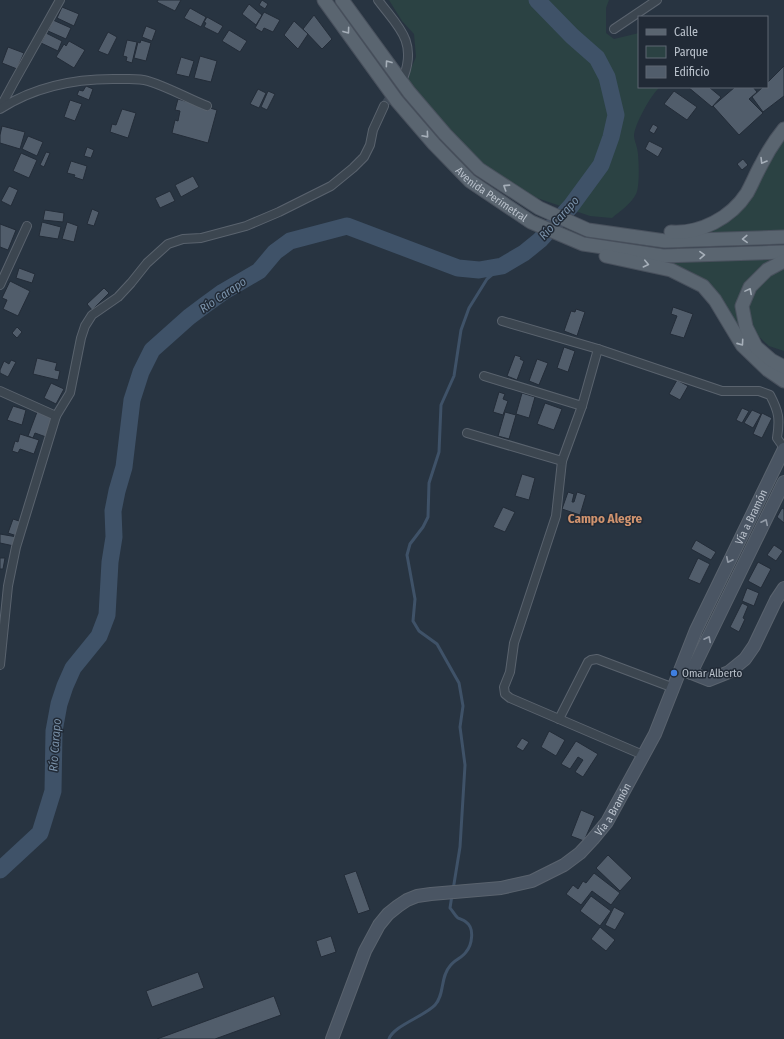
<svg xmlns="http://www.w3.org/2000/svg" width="784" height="1039" viewBox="0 0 784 1039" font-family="'Fira Sans Condensed',sans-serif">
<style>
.green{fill:#2b4243}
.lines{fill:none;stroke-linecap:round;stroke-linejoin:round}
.stream{stroke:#3f5268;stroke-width:3}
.river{stroke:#3f5268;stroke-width:17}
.building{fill:#515d6b;stroke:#232c38}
.street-tunnel{stroke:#3e4956;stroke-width:8;stroke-dasharray:8 4;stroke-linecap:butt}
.street-casing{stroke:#5a636e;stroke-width:10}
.secondary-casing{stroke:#5a636e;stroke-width:14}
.primary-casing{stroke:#49515d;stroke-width:15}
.street{stroke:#3c4650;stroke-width:8}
.secondary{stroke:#4a5563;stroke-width:12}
.primary{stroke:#5a6570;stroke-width:13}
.oneway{stroke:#a6afb9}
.oneway2{stroke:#929ba7}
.shop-dot{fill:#3f7fe0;stroke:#212a36;stroke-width:1.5}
.labels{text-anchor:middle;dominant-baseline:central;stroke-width:3;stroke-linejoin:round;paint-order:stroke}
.street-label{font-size:11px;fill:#b9c1cb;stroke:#212a36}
.poi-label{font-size:11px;fill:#b9c1cb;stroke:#212a36;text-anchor:start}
.water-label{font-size:12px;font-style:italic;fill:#7b93ab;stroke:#212a36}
.quarter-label{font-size:13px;font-weight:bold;fill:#d0936e;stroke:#212a36}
</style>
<rect width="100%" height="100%" fill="#283441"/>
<!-- green -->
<g class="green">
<path d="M389 0H609L606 8V33L614 39 639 33V87H660C652 93 634 125 634 136 634 139 636 144 637 148 639 156 640 187 636 194 632 203 619 212 612 218L590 216 531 196 497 176 469 154 407 87 410 71 416 57 414 34 402 21Z"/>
<polygon points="784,137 784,240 700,234 720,224"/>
<polygon points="784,254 763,264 744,284 737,307 760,362 707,282 690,271 671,264 651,260"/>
<polygon points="784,267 784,351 769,346 755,333 748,316 750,299 763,281"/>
</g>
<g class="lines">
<!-- stream -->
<g class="stream">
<polyline points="453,890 460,847 465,765 460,727 463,706 459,683 437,644 419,631 413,621 415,599 407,555 410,544 423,527 428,517 429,483 439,452 441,405 454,376 461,330 469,308 487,279 502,266"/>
<path d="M389 1039C393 1026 425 1016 435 1005 445 994 440 977 450 966 454 960 462 958 466 952 472 945 475 928 466 922 464 920 460 919 458 918 455 916 453 911 450 908L452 895"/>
</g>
<!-- river -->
<polyline class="river" points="0,870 40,833 53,791 54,731 59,704 65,686 73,668 99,636 107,615 110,562 114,537 113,511 117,491 124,467 132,400 141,372 152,350 189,317 205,305 223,292 259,271 275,252 290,241 347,226 458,268 479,270 502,266 524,253 540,240 571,206 601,165 611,137 616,115 607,77 597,58 572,36 537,0"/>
</g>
<!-- building -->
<g class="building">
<polygon points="158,0 181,0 175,11 157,2"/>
<polygon points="262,0 268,4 265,9 259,5"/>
<polygon points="249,4 262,15 256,25 242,14"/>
<polygon points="62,7 79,14 74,26 57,18"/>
<polygon points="190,8 206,17 201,27 184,18"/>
<polygon points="264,12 280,20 273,32 264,28 262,32 255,28"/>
<polygon points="314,15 332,39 322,49 303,29"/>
<polygon points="207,17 223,26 218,34 204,27 206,23 204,22"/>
<polygon points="53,20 71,28 66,39 48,31"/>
<polygon points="294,21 308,34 298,49 284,35"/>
<polygon points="146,26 156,30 152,41 142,37"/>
<polygon points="229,30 247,41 240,52 222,41"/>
<polygon points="108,32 117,37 108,55 98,51"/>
<polygon points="46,33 62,41 58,51 41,43"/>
<polygon points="127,40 137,42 132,63 126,61 127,57 123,56"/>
<polygon points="141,40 151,43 146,61 134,58 138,42 140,43"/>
<polygon points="69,41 85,50 74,68 56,57 64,44 66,46"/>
<polygon points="8,47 24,53 17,69 2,63"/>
<polygon points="200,56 217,61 211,82 194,78"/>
<polygon points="181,57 194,61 189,77 176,74"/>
<polygon points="784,66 784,96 763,112 752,97 763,87 767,87 767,83"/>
<polygon points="86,86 93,89 89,100 77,95 79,90 83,91"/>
<polygon points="688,87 709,87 721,97 712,107"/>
<polygon points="735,87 753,87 757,92 749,99 763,113 739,135 713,106"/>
<polygon points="258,89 266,93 259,108 250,104"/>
<polygon points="268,91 275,94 267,110 261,107"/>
<polygon points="674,91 697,107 687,120 664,104"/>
<polygon points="178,99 217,110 208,143 172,133 175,120 178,121 180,111 175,110"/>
<polygon points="70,100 82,104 75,121 64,117"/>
<polygon points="122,109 136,113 128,138 110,132 112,124 116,125"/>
<polygon points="653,124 658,127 654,134 649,131"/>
<polygon points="2,126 25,132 20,149 0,143 0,135"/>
<polygon points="28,136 43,142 37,156 22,149"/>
<polygon points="649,141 663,148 658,157 645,149"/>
<polygon points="87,147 94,150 91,158 84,156"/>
<polygon points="46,152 50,153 44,167 40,165"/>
<polygon points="21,153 37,160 29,178 13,171"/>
<polygon points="743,159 748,165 742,170 737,164"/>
<polygon points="71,161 87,166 83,180 74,177 75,175 67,173"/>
<polygon points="193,176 199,187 181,197 175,185"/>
<polygon points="9,186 18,190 11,206 1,201"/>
<polygon points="170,191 175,201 160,208 155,198"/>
<polygon points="92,209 99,212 94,226 87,224"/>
<polygon points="45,210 64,213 63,222 43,220"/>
<polygon points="42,222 61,227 58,239 39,236"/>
<polygon points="67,222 78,226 74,242 62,239"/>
<polygon points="0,224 16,230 8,250 0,247"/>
<polygon points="19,268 35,274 32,283 16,278"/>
<polygon points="10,281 30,291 18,316 3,309 7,300 2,298"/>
<polygon points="104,288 109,293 92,310 87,304"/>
<polygon points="673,307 693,314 684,338 670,334 677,316 671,314"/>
<polygon points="576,309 585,312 577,336 564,331 571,311 575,312"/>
<polygon points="17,327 22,332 17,338 12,333"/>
<polygon points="564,347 575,351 568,372 557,368"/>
<polygon points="515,355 521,357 520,359 524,361 517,380 507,376"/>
<polygon points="37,358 57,363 55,370 60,371 58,380 33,374"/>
<polygon points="537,359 548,363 539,385 529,381"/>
<polygon points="11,360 16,362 8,377 0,373 0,370 4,361 9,364"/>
<polygon points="677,380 688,386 680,400 669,394"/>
<polygon points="51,383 64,389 56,404 44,398"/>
<polygon points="499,392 505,394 503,399 508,401 503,415 493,412"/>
<polygon points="522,393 535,397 529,418 516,414"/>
<polygon points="545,403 562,409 554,430 537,424"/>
<polygon points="13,406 26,410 22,425 7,420"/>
<polygon points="742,408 749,411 742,423 736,420"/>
<polygon points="752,410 761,414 753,428 744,423"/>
<polygon points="37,412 53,418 46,437 35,433 33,438 28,436"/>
<polygon points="505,412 516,415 509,439 498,436"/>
<polygon points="762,413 772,418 762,438 753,434"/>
<polygon points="20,434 39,440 34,454 20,449 18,453 12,451 15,441 18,442"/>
<polygon points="522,474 535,478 529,500 515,496"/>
<polygon points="568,492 574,494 572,502 574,502 577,492 586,495 580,515 562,509"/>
<polygon points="503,507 515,512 505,532 493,527"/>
<polygon points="782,508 784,509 784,523 777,517"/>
<polygon points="13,519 22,522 17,536 8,533"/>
<polygon points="0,534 17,537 14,546 0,543"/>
<polygon points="696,540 716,552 711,560 691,549"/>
<polygon points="774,545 783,551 776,561 767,555"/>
<polygon points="0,558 5,558 3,569 0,569"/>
<polygon points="698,558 710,564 700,584 688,579"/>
<polygon points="758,562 771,569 761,588 748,581"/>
<polygon points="747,588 759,593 754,606 742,601"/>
<polygon points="742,603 748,606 743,618 745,619 739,632 730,627"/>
<polygon points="549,731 565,740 556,756 541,747"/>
<polygon points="522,738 529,742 523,751 516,747"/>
<polygon points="576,741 598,754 583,777 575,772 583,760 578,757 570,769 561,764"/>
<polygon points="581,810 595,816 584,841 571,836"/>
<polygon points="608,855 632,878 620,891 596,868"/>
<polygon points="356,871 370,910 358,914 344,875"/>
<polygon points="594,873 620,893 611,905 592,891 581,905 566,894 573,885 578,889 583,881 586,883"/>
<polygon points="591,896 611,911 600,926 580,911"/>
<polygon points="614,907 625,913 615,930 605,925"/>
<polygon points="600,927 615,940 606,951 591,939"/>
<polygon points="331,936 336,952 321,957 316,941"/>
<polygon points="198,972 204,988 152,1007 146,991"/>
<polygon points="274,996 281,1015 215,1039 157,1039"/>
</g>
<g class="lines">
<!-- street-tunnel -->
<polyline class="street-tunnel" points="384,106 402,78"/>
<!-- street casing -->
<g class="street-casing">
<g id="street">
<path d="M378 0C397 26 417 40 404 76"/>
<polyline points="614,29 657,0"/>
<polyline points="0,108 14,82 60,0"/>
<path d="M0 109C37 85 77 78 120 79 129 79 139 78 148 81 168 87 187 98 207 106"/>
<polyline points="0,285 27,226"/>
<path d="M502 321 598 349 722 391H759L770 395C779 412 780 419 777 438L784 448"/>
<polyline points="598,349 582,406 562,461 556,516 514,643 510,672 504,687 505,694 510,698 643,755"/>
<polyline points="484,376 582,406"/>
<polyline points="0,391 56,416"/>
<polyline points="467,433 562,461"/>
<polyline points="0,665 8,586 16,547 56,416 70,393 81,338 85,326 92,315 118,297 131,283 147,263 168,244 183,239 201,238 246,226 279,212 331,186 353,168 364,157 370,145 373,130 384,106"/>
<polyline points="559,719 588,662 591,660 597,659 674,688"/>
</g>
</g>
<!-- secondary casing -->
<g class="secondary-casing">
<g id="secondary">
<polyline points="684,670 709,680 729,672 745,659 754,646 776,600 784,588"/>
<polyline points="691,673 784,482"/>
<path id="s1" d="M332 1039 365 951 379 925 388 914 398 906 407 900 417 896 431 894 501 888 532 881 564 865 580 853 593 839 607 822 655 734 696 630 784 449"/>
</g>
</g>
<!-- primary casing -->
<g class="primary-casing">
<g id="primary">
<path id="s2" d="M324 0 397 101 434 144 470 181 531 222 583 244 663 256 784 252"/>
<polyline points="342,0 409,92 445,134 479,169 539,208 588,230 665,241 784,237"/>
<path d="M671 232C700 234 731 218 747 193 752 184 756 174 761 165 767 153 775 140 784 129"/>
<polyline points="606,256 671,270 703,286 715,300 742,345 768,370 784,381"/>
<polyline points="784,261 767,270 750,287 742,306 746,327 756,347 771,360 784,367"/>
</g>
</g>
<!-- street -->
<use href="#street" class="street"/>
<!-- secondary -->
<use href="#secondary" class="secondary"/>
<!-- primary -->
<use href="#primary" class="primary"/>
</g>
<!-- one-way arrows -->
<defs><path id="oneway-chevron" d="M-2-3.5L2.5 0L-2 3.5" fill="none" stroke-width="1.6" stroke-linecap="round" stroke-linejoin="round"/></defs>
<g class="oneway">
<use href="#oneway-chevron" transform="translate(347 31) rotate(54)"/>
<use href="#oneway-chevron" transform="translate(388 63) rotate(-126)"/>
<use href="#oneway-chevron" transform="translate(426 135) rotate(49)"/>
<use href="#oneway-chevron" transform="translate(763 161) rotate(121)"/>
<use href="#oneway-chevron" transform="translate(506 187) rotate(-147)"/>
<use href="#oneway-chevron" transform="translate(745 239) rotate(178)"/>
<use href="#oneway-chevron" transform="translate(702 255) rotate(-1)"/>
<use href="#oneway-chevron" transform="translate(646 264) rotate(13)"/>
<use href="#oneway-chevron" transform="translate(749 291) rotate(-62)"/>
<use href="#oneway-chevron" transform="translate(741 343) rotate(55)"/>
</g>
<g class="oneway2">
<use href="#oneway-chevron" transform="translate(765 522) rotate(-64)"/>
<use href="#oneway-chevron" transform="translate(729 560) rotate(116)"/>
<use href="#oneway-chevron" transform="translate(708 639) rotate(-63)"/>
</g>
<!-- markers -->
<circle class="shop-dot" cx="674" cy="673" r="4"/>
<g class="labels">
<!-- street labels -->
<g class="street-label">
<text stroke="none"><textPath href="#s2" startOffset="258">Avenida Perimetral</textPath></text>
<text stroke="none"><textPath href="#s1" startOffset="723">Vía a Bramón</textPath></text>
<text stroke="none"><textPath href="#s1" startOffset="399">Vía a Bramón</textPath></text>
</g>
<!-- poi labels -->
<g class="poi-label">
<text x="682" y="673">Omar Alberto</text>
</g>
<!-- water labels -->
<g class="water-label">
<text transform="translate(559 218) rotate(-48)">Río Carapo</text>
<text transform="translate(223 295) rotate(-34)">Río Carapo</text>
<text transform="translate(55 745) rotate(-86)">Río Carapo</text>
</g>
<!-- quarter labels -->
<g class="quarter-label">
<text x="605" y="518">Campo Alegre</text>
</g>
</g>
<!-- legend -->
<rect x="638" y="16" width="130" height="72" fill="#212a36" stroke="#5e6672"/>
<rect x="646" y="29" width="20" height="6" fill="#5a6570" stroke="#5e6672"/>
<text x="674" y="36" font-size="12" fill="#b9c1cb">Calle</text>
<rect x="646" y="46" width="20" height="12" fill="#2b4243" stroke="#5e6672"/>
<text x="674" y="56" font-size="12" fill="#b9c1cb">Parque</text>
<rect x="646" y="66" width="20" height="12" fill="#515d6b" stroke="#5e6672"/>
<text x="674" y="76" font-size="12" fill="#b9c1cb">Edificio</text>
</svg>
